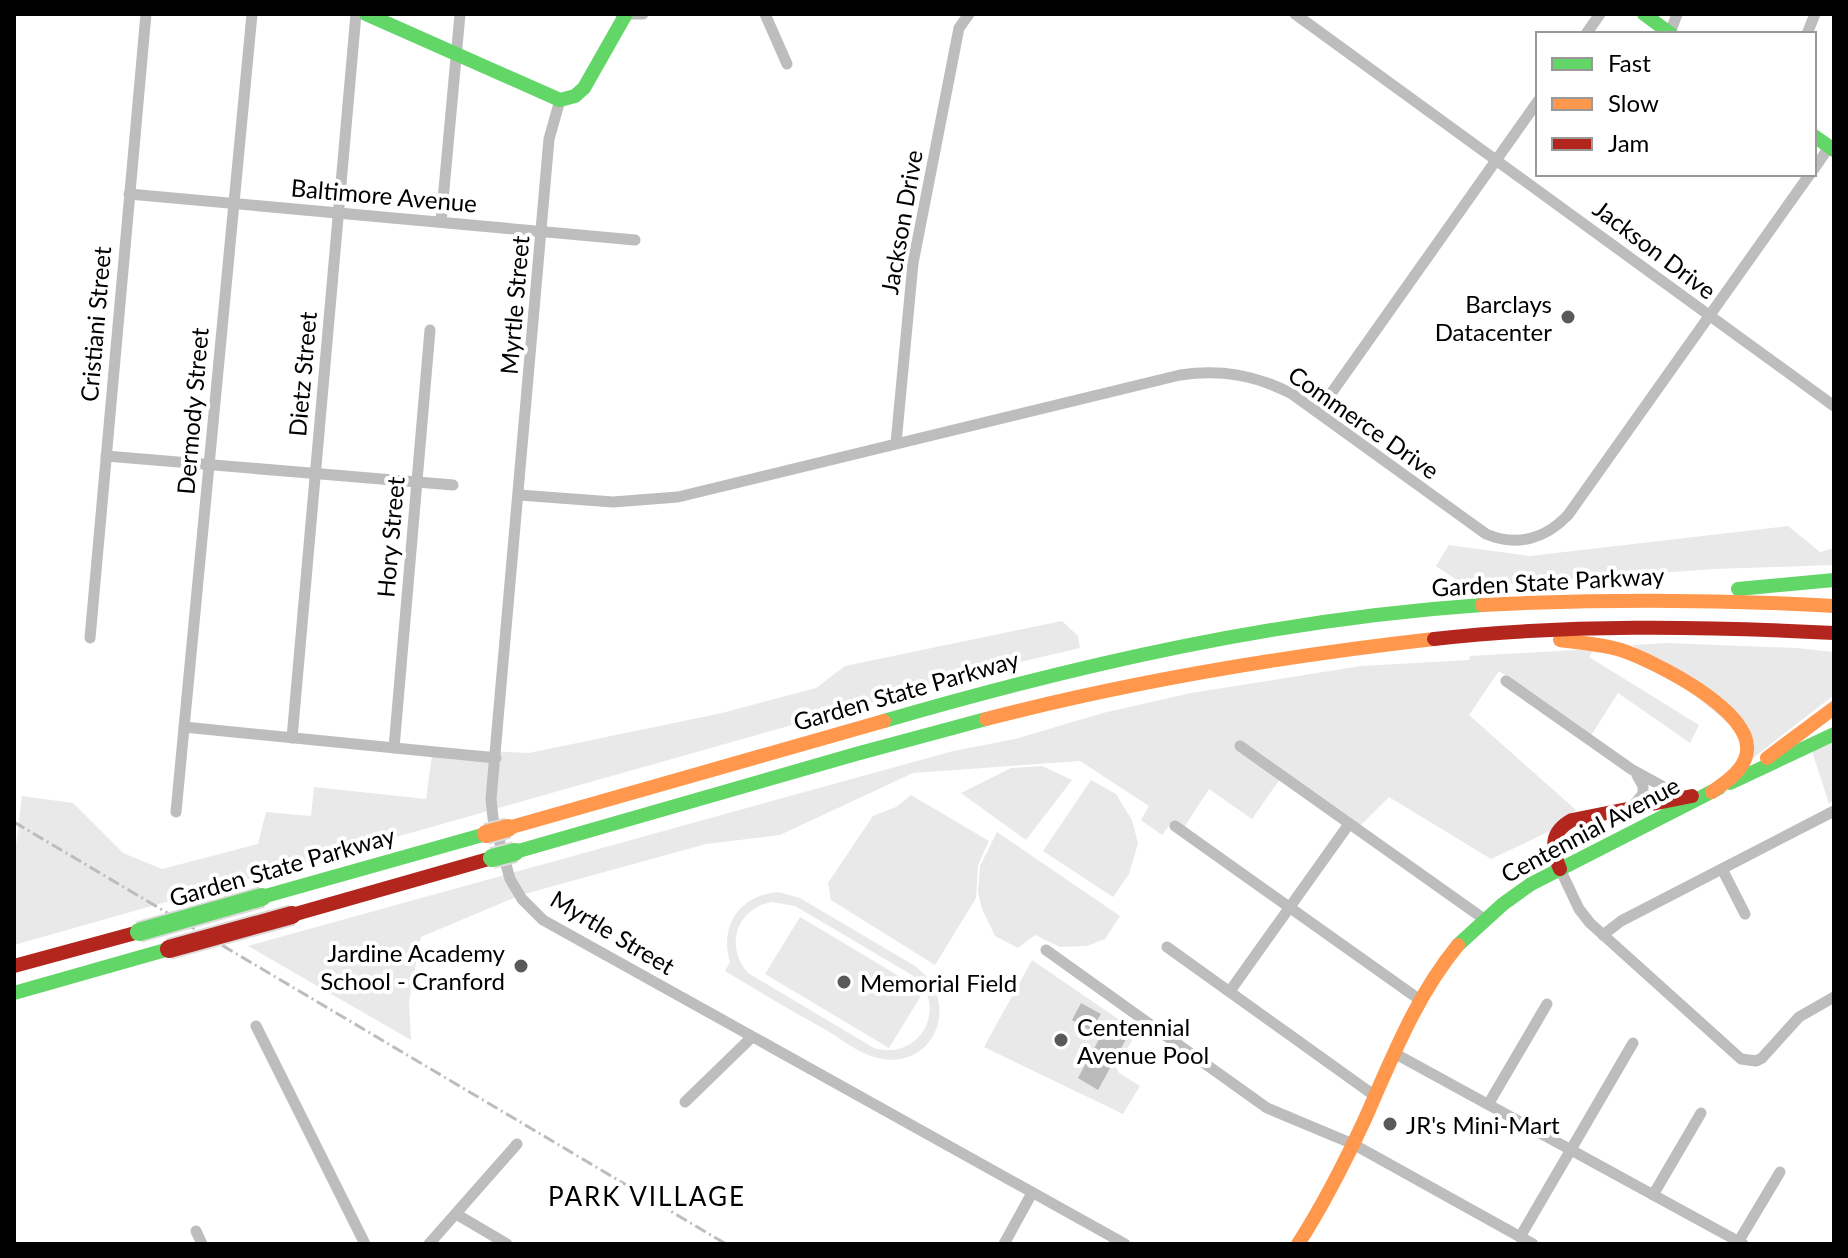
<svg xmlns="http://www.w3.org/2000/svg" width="1848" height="1258" viewBox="0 0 1848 1258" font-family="Lato,sans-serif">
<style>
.green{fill:#e9e9e9;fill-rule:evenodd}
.water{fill:#bbb}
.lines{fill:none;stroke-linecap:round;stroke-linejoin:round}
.street{stroke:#bdbdbd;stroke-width:11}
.fast{stroke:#63d668;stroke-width:14}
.slow{stroke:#ff974d;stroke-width:14}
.jam{stroke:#b3261e;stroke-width:14}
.rail{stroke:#bdbdbd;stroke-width:3;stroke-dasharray:12 4 2 4;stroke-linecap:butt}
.fast-bridge-casing{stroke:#dbdbdb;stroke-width:22;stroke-linecap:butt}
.slow-bridge-casing{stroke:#dbdbdb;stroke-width:22;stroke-linecap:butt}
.jam-bridge-casing{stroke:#dbdbdb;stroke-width:22;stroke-linecap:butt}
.fast-bridge{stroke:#63d668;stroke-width:18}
.slow-bridge{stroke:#ff974d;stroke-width:18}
.jam-bridge{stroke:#b3261e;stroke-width:18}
.poi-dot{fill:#595959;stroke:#fff;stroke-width:3}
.labels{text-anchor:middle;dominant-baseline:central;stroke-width:8;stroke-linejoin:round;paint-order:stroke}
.street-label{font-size:24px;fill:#000;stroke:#fff}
.poi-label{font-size:24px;fill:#000;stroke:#fff;text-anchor:start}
.neighbourhood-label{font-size:26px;letter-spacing:2px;fill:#000;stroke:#fff}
</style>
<rect width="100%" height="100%" fill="#fff"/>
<!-- green -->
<g class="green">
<polygon points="1788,526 1820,552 1834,548 1834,565 1715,569 1467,587 1436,566 1449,545 1530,556"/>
<polygon points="1062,621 1078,636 1080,648 990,669 14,945 14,863 22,796 73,803 123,853 162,869 258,844 266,812 311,816 314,787 426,799 433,748 529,753 722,713 816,688 845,666"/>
<polygon points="1667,643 1796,648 1834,652 1834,695 1753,758 1752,742 1632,645"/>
<polygon points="1594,649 1589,657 1699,725 1690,743 1618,693 1590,737 1499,671 1469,715 1576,810 1550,831 1491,859 1389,797 1358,828 1282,776 1252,819 1209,789 1183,829 1172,822 1162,835 1141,820 1149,806 1080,761 913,773 780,835 706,844 521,895 421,937 409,1001 411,1040 248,946 953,751 1015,739 1103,713 1191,693 1361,666 1469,660 1470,656"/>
<polygon points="1834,738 1834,799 1829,804 1812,751"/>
<polygon points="1042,766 1072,780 1026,840 961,793 1011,768"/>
<polygon points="1091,780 1116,794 1132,820 1138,843 1129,874 1113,897 1043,851"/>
<polygon points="911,795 989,841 978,865 976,898 935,965 831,900 828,883 873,816 896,807"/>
<polygon points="997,832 1120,916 1105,939 1087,946 1060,947 1035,935 1018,948 995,936 982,909 978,893 980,866"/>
<path d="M778 892 800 898 915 966C965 1003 932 1075 874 1057 857 1052 841 1039 826 1030 792 1011 758 991 725 971L730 962C719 926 740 895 778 892ZM772 902 795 906 917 978C948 1011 918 1061 874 1048L748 973C724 946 737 908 772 902Z"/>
<polygon points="800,917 924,991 889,1048 765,974"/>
<polygon points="1032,960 1137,1032 1116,1067 1119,1073 1140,1086 1123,1114 984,1047"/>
</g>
<!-- water -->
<g class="water">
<polygon points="1081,1003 1101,1014 1091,1031 1072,1020"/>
<polygon points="1109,1021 1130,1032 1098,1090 1078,1078"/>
</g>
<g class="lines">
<!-- street -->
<g class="street">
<polyline points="621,14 643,14"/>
<polyline points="765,14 787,64"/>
<polyline points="1295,14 1834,406"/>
<polyline points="1670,33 1677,14"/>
<polyline points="1586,34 1600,14"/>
<polyline points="1807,34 1815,14"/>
<polyline points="560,100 549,139 491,799 493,818 510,879 522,899 543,920 1125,1244"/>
<polyline points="1814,169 1829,147"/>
<polyline points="129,194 635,240"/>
<polyline points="441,222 460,14"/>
<polyline points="1318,412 1538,101"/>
<polyline points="896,443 913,263 959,28 969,14"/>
<polyline points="106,456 453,485"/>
<path d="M519 495 613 502 678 497 1180 375C1221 369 1256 375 1292 394L1486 534C1517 547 1545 539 1568 515L1810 174"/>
<polyline points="90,638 146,14"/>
<polyline points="1506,681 1631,769 1682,797"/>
<polyline points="184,727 496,758"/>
<polyline points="292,738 356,14"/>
<polyline points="1240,746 1484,919"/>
<polyline points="394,748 430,330"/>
<polyline points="1632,807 1643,794 1643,786 1637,775"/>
<polyline points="176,812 252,14"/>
<polyline points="1175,826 1420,1000"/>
<polyline points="1560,869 1579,909 1590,923 1741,1059 1756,1061 1762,1058 1799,1017 1834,997"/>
<polyline points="1722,869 1745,914"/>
<polyline points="1603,935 1621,921 1834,811"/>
<polyline points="1167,947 1375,1096"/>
<polyline points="1046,950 1267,1108 1353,1144 1533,1244"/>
<polyline points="1230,991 1349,824"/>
<polyline points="256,1026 365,1244"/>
<polyline points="1394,1053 1743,1244"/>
<polyline points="685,1102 752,1037"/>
<polyline points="1489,1103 1547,1004"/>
<polyline points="1653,1195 1701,1113"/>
<polyline points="456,1214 507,1244"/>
<polyline points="196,1231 202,1244"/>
<polyline points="1520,1237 1633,1043"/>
<polyline points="429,1244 517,1144"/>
<polyline points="1004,1244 1032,1193"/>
<polyline points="1737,1244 1780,1172"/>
</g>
<!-- fast -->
<g class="fast">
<polyline points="366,14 560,100 575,96 584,88 626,14"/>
<polyline points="1644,14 1671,34"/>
<polyline points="1814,136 1834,150"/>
<polyline points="1738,589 1834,580"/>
<path d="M884 721C1080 664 1278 619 1482 605"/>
<polyline points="1730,783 1834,734"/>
<polyline points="515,852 856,754 986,719"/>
<polyline points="262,897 486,834"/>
<polyline points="1458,945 1503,904 1531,884 1719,788"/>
<polyline points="14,993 169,949"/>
</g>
<!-- slow -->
<g class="slow">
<path d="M1482 605C1599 599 1716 599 1834 606"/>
<path d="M1560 640C1581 643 1602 644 1621 650 1654 661 1752 710 1747 751 1745 770 1726 782 1712 792"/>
<path d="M986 719C1133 681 1283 656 1434 639"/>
<polyline points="1767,758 1834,708"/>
<polyline points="508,828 884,721"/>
<path d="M1298 1244C1324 1204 1345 1162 1365 1119 1392 1058 1416 996 1458 945"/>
</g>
<!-- jam -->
<g class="jam">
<path d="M1434 639C1567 624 1701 626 1834 633"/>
<path d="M1560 869C1551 848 1550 832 1572 820L1692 796"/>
<polyline points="292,915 492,858"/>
<polyline points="14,966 139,932"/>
</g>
<!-- rail -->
<polyline class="rail" points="14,822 726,1244"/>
<!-- fast-bridge casing -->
<g class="fast-bridge-casing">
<g id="fast-bridge">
<polyline points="492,858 515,852"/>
<polyline points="139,932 262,897"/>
</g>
</g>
<!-- slow-bridge casing -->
<g class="slow-bridge-casing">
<polyline id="slow-bridge" points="486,834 508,828"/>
</g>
<!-- jam-bridge casing -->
<g class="jam-bridge-casing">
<polyline id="jam-bridge" points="169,949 292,915"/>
</g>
<!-- fast-bridge -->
<use href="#fast-bridge" class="fast-bridge"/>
<!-- slow-bridge -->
<use href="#slow-bridge" class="slow-bridge"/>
<!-- jam-bridge -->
<use href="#jam-bridge" class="jam-bridge"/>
</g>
<!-- markers -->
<g class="poi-dot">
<circle cx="1568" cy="317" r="8"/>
<circle cx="521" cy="966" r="8"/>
<circle cx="844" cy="982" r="8"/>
<circle cx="1061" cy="1040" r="8"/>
<circle cx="1390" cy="1124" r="8"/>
</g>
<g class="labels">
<!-- street labels -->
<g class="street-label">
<text transform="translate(384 195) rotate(5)">Baltimore Avenue</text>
<text transform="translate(901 222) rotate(-80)">Jackson Drive</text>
<text transform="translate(1655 249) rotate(37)">Jackson Drive</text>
<text transform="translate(514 305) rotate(-85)">Myrtle Street</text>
<text transform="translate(95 324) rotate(-85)">Cristiani Street</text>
<text transform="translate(302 374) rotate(-85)">Dietz Street</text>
<text transform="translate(192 411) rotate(-85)">Dermody Street</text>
<text transform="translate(1364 422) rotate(35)">Commerce Drive</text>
<text transform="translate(390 537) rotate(-85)">Hory Street</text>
<text transform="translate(1548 581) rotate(-3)">Garden State Parkway</text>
<text transform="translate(906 690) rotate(-16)">Garden State Parkway</text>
<text transform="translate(1590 829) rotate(-28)">Centennial Avenue</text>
<text transform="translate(282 866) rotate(-16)">Garden State Parkway</text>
<text transform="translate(613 932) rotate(31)">Myrtle Street</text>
</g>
<!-- poi labels -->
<g class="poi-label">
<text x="1552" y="303" text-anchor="end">Barclays<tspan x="1552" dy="28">Datacenter</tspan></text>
<text x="505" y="952" text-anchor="end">Jardine Academy<tspan x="505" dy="28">School - Cranford</tspan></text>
<text x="860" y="982">Memorial Field</text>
<text x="1077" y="1026">Centennial<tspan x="1077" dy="28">Avenue Pool</tspan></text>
<text x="1406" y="1124">JR's Mini-Mart</text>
</g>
<!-- neighbourhood labels -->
<g class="neighbourhood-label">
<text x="647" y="1196">PARK VILLAGE</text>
</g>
</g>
<!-- border -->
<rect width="1848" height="1258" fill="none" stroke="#000000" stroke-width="32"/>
<!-- legend -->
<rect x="1536" y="32" width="280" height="144" fill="#ffffff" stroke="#999999" stroke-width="2"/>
<rect x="1552" y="58" width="40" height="12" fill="#63d668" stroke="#999999" stroke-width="2"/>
<text x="1608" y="72" font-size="24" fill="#000000">Fast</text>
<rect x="1552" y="98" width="40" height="12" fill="#ff974d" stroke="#999999" stroke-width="2"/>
<text x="1608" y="112" font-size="24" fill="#000000">Slow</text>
<rect x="1552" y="138" width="40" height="12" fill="#b3261e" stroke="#999999" stroke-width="2"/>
<text x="1608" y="152" font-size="24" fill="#000000">Jam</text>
</svg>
